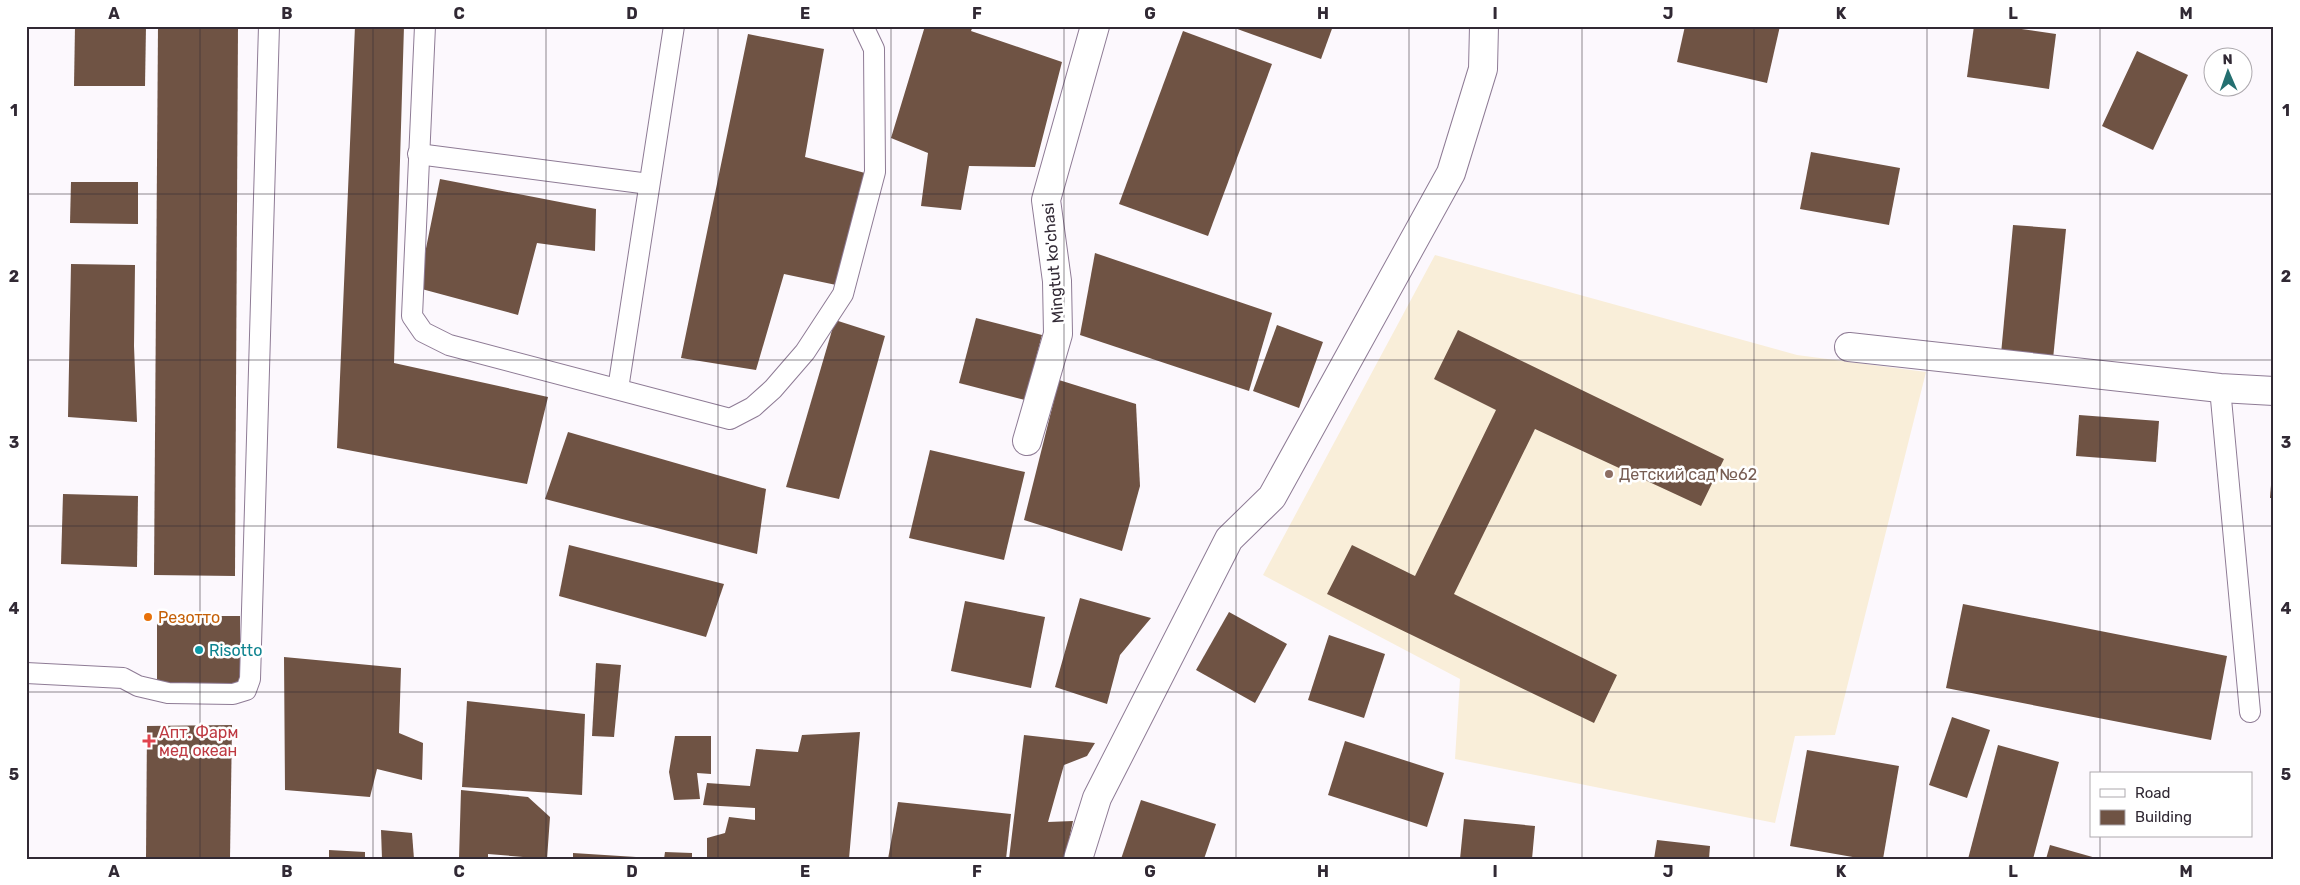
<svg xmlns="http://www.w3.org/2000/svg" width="2300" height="885" viewBox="0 0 2300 885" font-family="Rubik,sans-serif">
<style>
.education{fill:#f9eed9}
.building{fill:#6f5344}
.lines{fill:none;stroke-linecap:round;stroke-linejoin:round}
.service-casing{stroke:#8e7b95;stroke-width:22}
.minor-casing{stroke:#8e7b95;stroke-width:30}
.service{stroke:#fff;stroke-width:20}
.minor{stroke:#fff;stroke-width:28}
.grid{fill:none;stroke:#312934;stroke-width:1;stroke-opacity:0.55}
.education-dot{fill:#8d6e63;stroke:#fff;stroke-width:2}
.food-dot{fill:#e8710a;stroke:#fff;stroke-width:2}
.culture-dot{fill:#0f9aa8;stroke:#fff;stroke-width:2}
.health-dot{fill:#e0444e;stroke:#fff;stroke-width:2}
.labels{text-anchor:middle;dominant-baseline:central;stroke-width:5;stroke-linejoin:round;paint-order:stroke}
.street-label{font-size:16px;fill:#312934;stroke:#fff}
.education-label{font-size:16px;fill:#785e54;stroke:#fff;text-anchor:start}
.food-label{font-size:16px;fill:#c56008;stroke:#fff;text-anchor:start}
.culture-label{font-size:16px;fill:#0d838f;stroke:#fff;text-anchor:start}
.health-label{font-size:16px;fill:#be3a42;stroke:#fff;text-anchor:start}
.neatline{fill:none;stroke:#312934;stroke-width:2}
.grid-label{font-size:16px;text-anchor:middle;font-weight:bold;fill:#312934}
</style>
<rect width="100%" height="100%" fill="#fcf8fd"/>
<!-- education -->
<polygon class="education" points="1435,255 1797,355 1926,372 1835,735 1795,736 1775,823 1455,759 1460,679 1263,575"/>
<!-- building -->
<g class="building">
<polygon points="75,26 146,26 145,86 74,86"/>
<polygon points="158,26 238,26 235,576 154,575"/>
<polygon points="355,26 404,26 394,363 548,397 527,484 337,448"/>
<polygon points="925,26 973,26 971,31 1062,62 1035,167 969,166 961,210 921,206 928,153 891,138"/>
<polygon points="1229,26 1333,26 1321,59"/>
<polygon points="1685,26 1780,26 1767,83 1677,62"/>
<polygon points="1974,26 2000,26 2056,34 2049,89 1967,77"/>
<polygon points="1183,31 1272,64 1208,236 1119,204"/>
<polygon points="748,34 824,49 805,157 865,173 841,286 784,274 756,370 681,358"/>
<polygon points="2137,51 2188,75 2153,150 2102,126"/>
<polygon points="1811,152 1900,168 1889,225 1800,209"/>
<polygon points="440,179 596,209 595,251 537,243 518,315 418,288"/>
<polygon points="71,182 138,182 138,224 70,223"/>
<polygon points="2013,225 2066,229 2053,359 2001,354"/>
<polygon points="1095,253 1272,313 1249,391 1080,335"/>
<polygon points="71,264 135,265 134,346 137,422 68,417"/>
<polygon points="976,318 1042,335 1025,400 959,383"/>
<polygon points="835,320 885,336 839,499 786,487"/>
<polygon points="1277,325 1323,342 1299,408 1253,391"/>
<polygon points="1458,330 1724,459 1701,506 1535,429 1454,594 1617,675 1594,723 1327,594 1352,545 1415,576 1496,410 1434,379"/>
<polygon points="1059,380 1136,404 1140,486 1122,551 1024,520"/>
<polygon points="2079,415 2159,421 2156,462 2076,456"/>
<polygon points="568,432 766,489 757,554 545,499"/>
<polygon points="930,450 1025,472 1004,560 909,538"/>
<polygon points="2272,472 2274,472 2274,498 2270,498"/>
<polygon points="63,494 138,496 137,567 61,564"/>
<polygon points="569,545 724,584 706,637 559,596"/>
<polygon points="1080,598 1151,618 1120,655 1107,704 1055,687"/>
<polygon points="965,601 1045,617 1031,688 951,671"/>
<polygon points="1963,604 2227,656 2211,740 1946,688"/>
<polygon points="1229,612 1287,644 1255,703 1196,670"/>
<polygon points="157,616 240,616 240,685 157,684"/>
<polygon points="1329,635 1385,654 1364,718 1308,700"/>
<polygon points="284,657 401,668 399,733 423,743 422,780 377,769 370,797 285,790"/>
<polygon points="596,663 621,665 614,737 592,736"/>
<polygon points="467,701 585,714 582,795 462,787"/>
<polygon points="1952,717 1990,730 1967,798 1929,785"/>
<polygon points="232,725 230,859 146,859 147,726"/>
<polygon points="860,732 849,859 707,859 707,838 725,833 729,817 755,820 755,808 703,805 707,783 750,786 756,749 798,752 802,735"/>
<polygon points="1024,735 1095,743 1087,756 1064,765 1048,822 1073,821 1065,859 1009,859"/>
<polygon points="675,736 711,736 711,774 697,773 700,799 674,800 669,772"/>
<polygon points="1345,741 1444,773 1427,827 1328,795"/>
<polygon points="1998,745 2059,762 2033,859 1968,859"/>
<polygon points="1807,750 1899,766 1883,859 1864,859 1790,846"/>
<polygon points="461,790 528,797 550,817 547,859 488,854 488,859 459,859"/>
<polygon points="1141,800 1216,824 1204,859 1121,859"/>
<polygon points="898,802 1011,814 1006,859 888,859"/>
<polygon points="1464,819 1535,826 1532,859 1460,859"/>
<polygon points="381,830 412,833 414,859 382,859"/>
<polygon points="1657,840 1710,846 1709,859 1654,859"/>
<polygon points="2050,845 2096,858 2096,859 2046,859"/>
<polygon points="329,850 365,852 365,859 329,859"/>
<polygon points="665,852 692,853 692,859 664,859"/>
<polygon points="573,853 636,857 639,859 573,859"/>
</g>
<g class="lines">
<!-- service casing -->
<g class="service-casing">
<g id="service">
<polyline points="425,26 412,316 423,332 449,345 730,419 753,407 773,389 805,352 843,294 875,172 874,49 863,26"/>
<polyline points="418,154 649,184"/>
<polyline points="2220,388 2250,712"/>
<polyline points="618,389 674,26"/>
<polyline points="26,673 123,678 138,686 168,693 233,694 246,690 250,679 269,26"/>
</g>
</g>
<!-- minor casing -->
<g class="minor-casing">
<g id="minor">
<polyline points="1849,347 2220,388 2274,391"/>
<polyline points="1027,441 1058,334 1057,281 1046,200 1095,26"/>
<polyline points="1078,859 1097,798 1229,539 1272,497 1451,173 1483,69 1484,26"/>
</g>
</g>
<!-- service -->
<use href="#service" class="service"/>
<!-- minor -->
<use href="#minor" class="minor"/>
</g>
<!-- grid -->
<path class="grid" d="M200 26V859M373 26V859M546 26V859M718 26V859M891 26V859M1064 26V859M1236 26V859M1409 26V859M1582 26V859M1754 26V859M1927 26V859M2100 26V774M26 194H2274M26 360H2274M26 526H2274M26 692H2274M2100 836V859"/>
<!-- markers -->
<circle class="education-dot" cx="1609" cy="474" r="5"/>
<circle class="food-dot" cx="148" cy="617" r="5"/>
<circle class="culture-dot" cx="199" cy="650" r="5"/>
<path class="health-dot" d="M146.5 733.5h5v5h5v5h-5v5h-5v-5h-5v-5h5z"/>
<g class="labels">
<!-- street labels -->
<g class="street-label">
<text transform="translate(1053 263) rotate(-95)">Mingtut ko'chasi</text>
</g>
<!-- education labels -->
<g class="education-label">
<text x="1619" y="474">Детский сад №62</text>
</g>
<!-- food labels -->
<g class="food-label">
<text x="158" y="617">Резотто</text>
</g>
<!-- culture labels -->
<g class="culture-label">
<text x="209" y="650">Risotto</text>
</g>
<!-- health labels -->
<g class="health-label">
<text x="159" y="732">Апт. Фарм<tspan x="159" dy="18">мед океан</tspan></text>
</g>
</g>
<!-- border -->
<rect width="2300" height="885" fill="none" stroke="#ffffff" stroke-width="55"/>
<!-- legend -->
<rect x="2090" y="772" width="162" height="65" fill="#ffffff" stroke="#ada9ae"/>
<rect x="2100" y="789" width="25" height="8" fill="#ffffff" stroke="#ada9ae"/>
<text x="2135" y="798" font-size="15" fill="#312934">Road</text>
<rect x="2100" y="810" width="25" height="15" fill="#6f5344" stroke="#ada9ae"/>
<text x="2135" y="822" font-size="15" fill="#312934">Building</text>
<!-- north arrow -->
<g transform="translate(2228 72) rotate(358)"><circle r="24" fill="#ffffff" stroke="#ada9ae"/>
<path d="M0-4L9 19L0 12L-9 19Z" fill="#246f70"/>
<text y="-8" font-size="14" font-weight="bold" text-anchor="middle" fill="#312934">N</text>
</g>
<rect x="28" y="28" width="2244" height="830" class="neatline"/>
<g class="grid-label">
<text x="114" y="19">A</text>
<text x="287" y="19">B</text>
<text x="459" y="19">C</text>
<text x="632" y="19">D</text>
<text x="805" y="19">E</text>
<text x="977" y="19">F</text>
<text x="1150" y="19">G</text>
<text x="1323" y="19">H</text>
<text x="1495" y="19">I</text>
<text x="1668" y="19">J</text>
<text x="1841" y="19">K</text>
<text x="2013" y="19">L</text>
<text x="2186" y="19">M</text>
<text x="14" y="116">1</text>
<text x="2286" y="116">1</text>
<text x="14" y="282">2</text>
<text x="2286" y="282">2</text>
<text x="14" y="448">3</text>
<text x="2286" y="448">3</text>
<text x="14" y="614">4</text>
<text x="2286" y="614">4</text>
<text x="14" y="780">5</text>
<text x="2286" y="780">5</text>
<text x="114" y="877">A</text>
<text x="287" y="877">B</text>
<text x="459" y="877">C</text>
<text x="632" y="877">D</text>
<text x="805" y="877">E</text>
<text x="977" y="877">F</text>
<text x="1150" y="877">G</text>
<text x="1323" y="877">H</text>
<text x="1495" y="877">I</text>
<text x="1668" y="877">J</text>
<text x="1841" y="877">K</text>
<text x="2013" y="877">L</text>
<text x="2186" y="877">M</text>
</g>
</svg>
